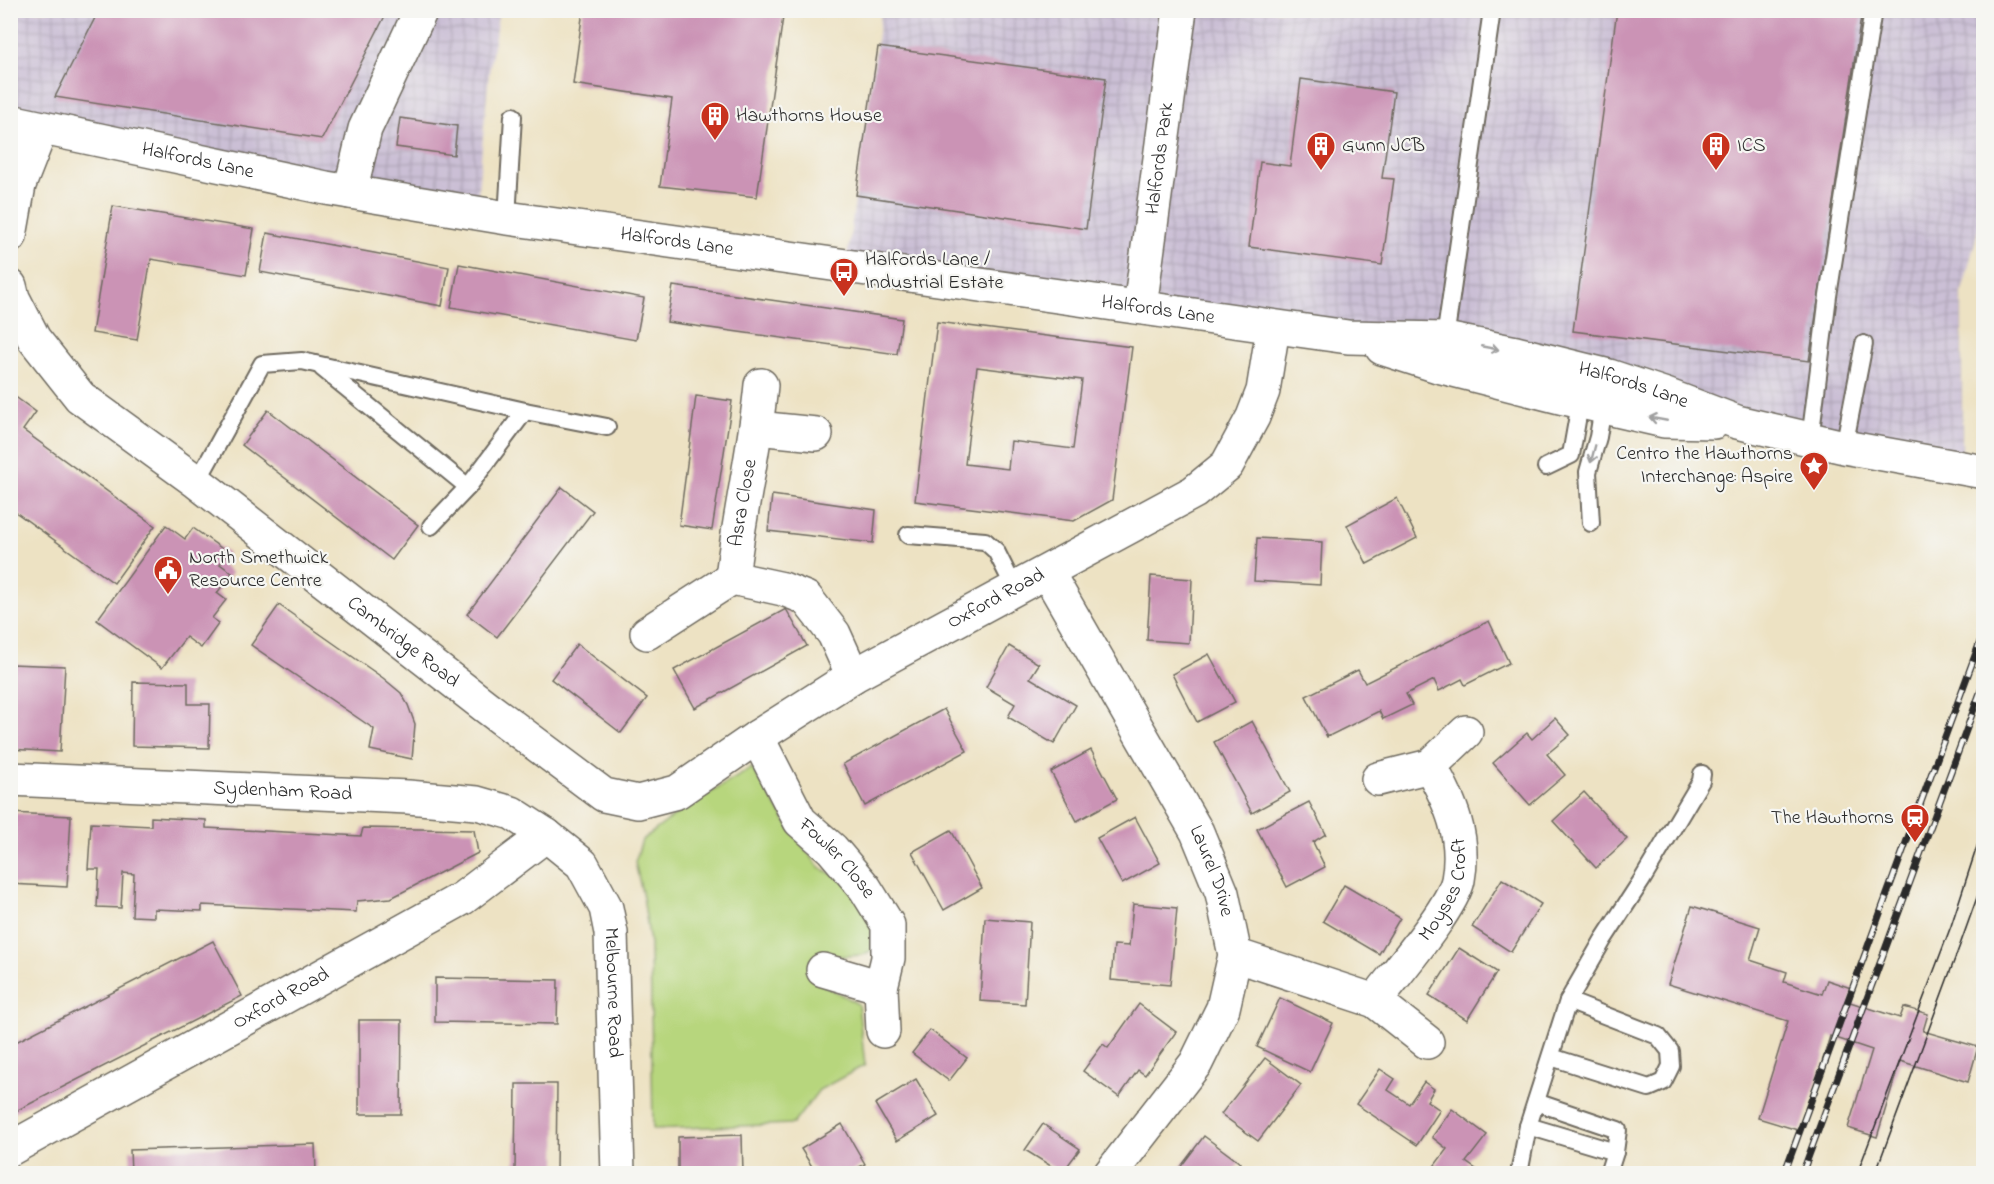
<svg xmlns="http://www.w3.org/2000/svg" width="1994" height="1184" viewBox="0 0 1994 1184" font-family="'Indie Flower',sans-serif">
<style>
.industrial{fill:url(#industrial-grid)}
.green{fill:#b7d67d;stroke:#718054;stroke-width:1.5}
.building{fill:#cb93b5;fill-rule:evenodd}
.lines{fill:none;stroke-linecap:round;stroke-linejoin:round}
.service-casing{stroke:#6f6b60;stroke-width:20}
.minor-casing{stroke:#6f6b60;stroke-width:36}
.tertiary-casing{stroke:#6f6b60;stroke-width:36}
.service{stroke:#fff;stroke-width:16}
.minor{stroke:#fff;stroke-width:33}
.tertiary{stroke:#fff;stroke-width:33}
.tram{stroke:#2b2b2b;stroke-width:1.5}
.rail-casing{stroke:#2b2b2b;stroke-width:7}
.rail{stroke:#f6f6f2;stroke-width:4.5;stroke-dasharray:14;stroke-linecap:butt}
.oneway{stroke:#a0a0a0}
.labels{text-anchor:middle;dominant-baseline:central;stroke-width:4.5;stroke-linejoin:round;paint-order:stroke}
.poi-label{font-size:20px;fill:#2b2b2b;stroke:#f6f6f2;text-anchor:start}
.street-label{font-size:20px;fill:#2b2b2b;stroke:#f6f6f2}
</style>
<defs>
<pattern id="industrial-grid" width="8" height="8" patternUnits="userSpaceOnUse" patternTransform="scale(1.5)"><rect width="8" height="8" fill="#cbbfd5"/><path d="M0 4h8M4 0v8" fill="none" stroke="#aea4b7"/></pattern>
</defs>
<rect width="100%" height="100%" fill="#f6f6f2"/>
<filter id="ink" filterUnits="userSpaceOnUse"><feTurbulence type="fractalNoise" baseFrequency=".0167" numOctaves="2"/><feDisplacementMap in="SourceGraphic" scale="12" xChannelSelector="R" yChannelSelector="G"/><feConvolveMatrix kernelMatrix="1 2 1 2 8 2 1 2 1" color-interpolation-filters="sRGB"/></filter>
<filter id="wash" filterUnits="userSpaceOnUse"><feTurbulence type="fractalNoise" baseFrequency=".008" numOctaves="4" result="noise"/><feDisplacementMap in="SourceGraphic" scale="24" xChannelSelector="R" yChannelSelector="G"/><feGaussianBlur stdDeviation="1.35" result="paint"/><feColorMatrix in="noise" values="0 0 0 0 0 0 0 0 0 0 0 0 0 0 0 0 0 1.4 0 .05"/><feComposite in="paint" operator="in"/></filter>
<g filter="url(#wash)">
<rect width="100%" height="100%" fill="#ede2c3"/>
<!-- industrial -->
<g class="industrial">
<polygon points="11,11 499,11 489,73 476,213 11,121"/>
<polygon points="881,11 1983,11 1984,207 1962,292 1962,469 1413,348 846,266"/>
</g>
<!-- green -->
<polygon class="green" points="752,768 793,833 819,867 850,884 872,928 872,950 863,955 827,957 820,983 858,1004 865,1065 819,1090 793,1124 653,1129 650,943 643,897 635,862 642,840 686,807"/>
<g id="blocks">
<!-- building -->
<g class="building">
<polygon points="99,10 388,10 322,139 55,97"/>
<polygon points="583,10 784,10 757,197 660,186 672,99 573,84"/>
<polygon points="1617,10 1862,10 1809,361 1573,331"/>
<polygon points="878,47 1106,78 1086,229 856,195"/>
<polygon points="1301,79 1394,92 1382,178 1394,179 1382,265 1249,247 1260,162 1290,166"/>
<polygon points="400,118 457,126 454,155 396,147"/>
<polygon points="113,206 254,229 246,275 151,259 137,340 92,333"/>
<polygon points="267,233 449,267 442,306 260,272"/>
<polygon points="459,264 644,298 636,340 451,307"/>
<polygon points="673,286 902,319 897,354 667,322"/>
<path d="M937 322 1132 347 1112 500 1074 521 915 501ZM977 367 1082 380 1073 449 1011 441 1008 469 965 464Z"/>
<polygon points="10,393 36,412 23,430 155,526 114,583 10,508"/>
<polygon points="696,396 732,401 712,530 679,525"/>
<polygon points="268,410 418,525 392,560 242,445"/>
<polygon points="562,487 593,511 497,637 467,614"/>
<polygon points="772,495 876,510 873,543 768,531"/>
<polygon points="1397,498 1417,538 1367,564 1347,525"/>
<polygon points="166,525 185,539 193,528 228,553 220,564 232,573 217,593 226,600 212,618 219,623 201,648 186,637 162,668 97,620"/>
<polygon points="1257,538 1322,542 1320,585 1254,581"/>
<polygon points="1151,576 1192,579 1189,643 1147,640"/>
<polygon points="279,605 383,678 401,693 408,705 415,724 412,759 370,750 374,729 251,645"/>
<polygon points="786,609 807,646 695,708 674,670"/>
<polygon points="1489,621 1509,663 1465,685 1462,679 1439,691 1434,680 1406,694 1412,705 1383,719 1379,711 1327,737 1306,696 1358,670 1365,683"/>
<polygon points="577,644 647,698 621,733 551,679"/>
<polygon points="1009,646 1039,664 1030,678 1076,705 1054,744 1008,717 1015,704 986,687"/>
<polygon points="1209,654 1235,702 1197,722 1172,674"/>
<polygon points="10,664 65,666 60,752 10,749"/>
<polygon points="133,682 188,683 188,704 210,704 209,748 132,746"/>
<polygon points="944,709 967,751 865,806 843,764"/>
<polygon points="1555,718 1570,735 1547,754 1565,775 1530,805 1493,763 1527,733 1532,739"/>
<polygon points="1252,721 1290,792 1252,813 1214,742"/>
<polygon points="1091,750 1117,799 1077,821 1051,772"/>
<polygon points="1584,792 1627,839 1596,868 1553,821"/>
<polygon points="1309,802 1326,834 1313,842 1325,867 1287,887 1257,829"/>
<polygon points="10,813 71,816 67,887 10,884"/>
<polygon points="151,817 206,820 206,828 361,836 363,828 474,830 478,853 391,898 357,901 356,912 202,905 202,911 154,909 154,917 132,916 134,874 123,873 121,908 97,907 99,869 88,869 91,823 151,826"/>
<polygon points="1135,817 1160,863 1122,884 1097,838"/>
<polygon points="951,830 982,888 944,910 912,852"/>
<polygon points="1502,879 1541,904 1511,952 1472,927"/>
<polygon points="1344,885 1400,918 1379,954 1323,921"/>
<polygon points="1133,904 1177,908 1170,985 1111,980 1114,945 1129,946"/>
<polygon points="1692,906 1760,927 1750,960 1787,972 1784,982 1822,994 1827,980 1854,989 1850,1002 1900,1018 1904,1007 1928,1014 1923,1031 1978,1047 1968,1082 1900,1061 1877,1137 1848,1128 1872,1050 1830,1036 1801,1131 1758,1118 1788,1021 1668,984"/>
<polygon points="985,918 1030,922 1025,1004 980,1001"/>
<polygon points="213,941 242,996 10,1114 10,1045"/>
<polygon points="1459,948 1497,972 1467,1020 1429,995"/>
<polygon points="435,978 558,980 557,1024 435,1022"/>
<polygon points="1280,998 1333,1023 1310,1072 1257,1047"/>
<polygon points="1139,1004 1176,1032 1145,1075 1138,1070 1119,1097 1083,1071 1103,1044 1108,1048"/>
<polygon points="359,1020 402,1020 401,1114 359,1114"/>
<polygon points="930,1030 967,1058 949,1081 912,1053"/>
<polygon points="1265,1058 1301,1085 1258,1141 1221,1114"/>
<polygon points="1380,1069 1395,1079 1388,1090 1409,1104 1424,1082 1434,1089 1427,1101 1440,1110 1417,1145 1356,1104"/>
<polygon points="916,1079 938,1116 897,1141 875,1104"/>
<polygon points="516,1084 557,1084 556,1173 515,1173"/>
<polygon points="1452,1109 1487,1135 1466,1162 1480,1172 1478,1173 1429,1173 1447,1149 1432,1137"/>
<polygon points="842,1124 865,1164 848,1173 816,1173 801,1149"/>
<polygon points="1043,1124 1080,1149 1062,1173 1025,1150"/>
<polygon points="742,1135 743,1173 678,1173 678,1137"/>
<polygon points="1204,1136 1240,1163 1232,1173 1176,1173"/>
<polygon points="315,1144 316,1173 131,1173 130,1150"/>
</g>
</g>
</g>
<g filter="url(#ink)">
<use href="#blocks" fill-opacity="0" stroke="#6f6b60" stroke-width="1.5"/>
<g class="lines">
<!-- service casing -->
<g class="service-casing">
<g id="service">
<polyline points="507,218 513,116"/>
<polyline points="1445,339 1492,10"/>
<polyline points="322,368 468,487"/>
<polyline points="1810,440 1828,296 1873,10"/>
<polyline points="1844,447 1864,344"/>
<polyline points="1546,467 1571,455 1581,398"/>
<polyline points="197,482 262,364 302,361 525,411 607,427"/>
<polyline points="1591,523 1588,472 1598,437 1604,401"/>
<polyline points="431,526 468,487 525,411"/>
<polyline points="908,535 985,541 996,551 1015,589"/>
<polyline points="1551,1057 1649,1088 1663,1082 1671,1066 1670,1051 1658,1036 1568,1001"/>
<polyline points="1536,1102 1618,1130 1615,1152 1608,1174"/>
<polyline points="1528,1126 1615,1152"/>
<polyline points="1519,1174 1528,1126 1568,1001 1603,940 1642,880 1701,781 1702,774"/>
</g>
</g>
<!-- minor casing -->
<g class="minor-casing">
<g id="minor">
<polyline points="350,192 365,129 421,10"/>
<polyline points="10,236 19,185 41,129"/>
<path id="s1" d="M10 286 13 298 34 339 80 397 197 482 485 706 604 795 638 802 677 792 757 737 853 676 1194 492 1227 465 1253 417 1263 391 1273 328"/>
<path id="s2" d="M1140 307 1180 10"/>
<polyline points="757,428 816,434"/>
<path id="s3" d="M1047 572 1197 832 1222 893 1235 955 1223 1008 1196 1063 1110 1174"/>
<path id="s4" d="M732 578C739 513 755 450 761 385"/>
<polyline points="647,633 732,578 783,589 806,598 834,634 853,676"/>
<path id="s5" d="M757 737 800 821 832 849 865 888 888 925V958L881 987 883 1031"/>
<path id="s6" d="M10 779 408 797 477 803 512 813 546 835 582 864 606 908 611 933 618 1174"/>
<polyline points="1378,779 1430,766 1466,732"/>
<polyline points="1235,955 1375,1001 1427,1042"/>
<polyline points="823,970 881,987"/>
<path id="s7" d="M1375 1001C1395 974 1452 909 1458 880 1466 837 1451 803 1430 766"/>
<path id="s8" d="M10 1149 463 898 546 835"/>
</g>
</g>
<!-- tertiary casing -->
<g class="tertiary-casing">
<g id="tertiary">
<path id="s9" d="M10 121 326 188 507 218 1348 337 1445 339 1516 353 1609 376 1666 395 1737 422 1844 447 1984 472"/>
<polyline points="1382,348 1438,366 1564,398 1664,421 1714,422"/>
</g>
</g>
<!-- service -->
<use href="#service" class="service"/>
<!-- minor -->
<use href="#minor" class="minor"/>
<!-- tertiary -->
<use href="#tertiary" class="tertiary"/>
<!-- tram -->
<g class="tram">
<polyline points="1857,1174 1951,926 1984,825"/>
<polyline points="1875,1174 1960,945 1984,878"/>
</g>
<!-- rail casing -->
<g class="rail-casing">
<g id="rail">
<polyline points="1784,1174 1984,631"/>
<polyline points="1802,1174 1984,682"/>
</g>
</g>
<!-- rail -->
<use href="#rail" class="rail"/>
</g>
<!-- one-way arrows -->
<defs><path id="oneway-shaft" d="M-6 0H5M1.5-3L5.5 0L1.5 3" fill="none" stroke-width="1.6" stroke-linecap="round" stroke-linejoin="round" transform="scale(1.5)"/></defs>
<g class="oneway">
<use href="#oneway-shaft" transform="translate(1490 348) rotate(11)"/>
<use href="#oneway-shaft" transform="translate(1658 419) rotate(-169)"/>
<use href="#oneway-shaft" transform="translate(1593 454) rotate(105)"/>
</g>
</g>
<!-- icons -->
<defs>
<g id="building-pin" transform="scale(1.5)"><path d="M0 17L-7.5 6A9.5 9.5 0 1 1 7.5 6Z" fill="#c8321e" stroke="#f6f6f2"/><path d="M-4-6H4V6H1V3H-1V6H-4ZM-2.5-4.3h1.7v1.8h-1.7ZM.8-4.3h1.7v1.8H.8ZM-2.5-1h1.7V.8h-1.7ZM.8-1h1.7V.8H.8Z" fill="#fff"/></g>
<g id="bus-pin" transform="scale(1.5)"><path d="M0 17L-7.5 6A9.5 9.5 0 1 1 7.5 6Z" fill="#c8321e" stroke="#f6f6f2"/><path d="M-5-6H5V4H4V6H2V4H-2V6H-4V4H-5ZM-3.5-4V0h7V-4ZM-3.5 1.2v1.5H-2V1.2ZM2 1.2v1.5H3.5V1.2Z" fill="#fff"/></g>
<g id="sight-pin" transform="scale(1.5)"><path d="M0 17L-7.5 6A9.5 9.5 0 1 1 7.5 6Z" fill="#c8321e" stroke="#f6f6f2"/><path d="M0-6L1.8-2.2L6-1.7L2.9 1.2L3.7 5.4L0 3.3L-3.7 5.4L-2.9 1.2L-6-1.7L-1.8-2.2Z" fill="#fff"/></g>
<g id="civic-pin" transform="scale(1.5)"><path d="M0 17L-7.5 6A9.5 9.5 0 1 1 7.5 6Z" fill="#c8321e" stroke="#f6f6f2"/><path d="M-.6-6.5H3V-4.5H.6V-3L4-1V1h2V6H-6V1h2V-1L-.6-3ZM-1.2 2.5V6h2.4V2.5Z" fill="#fff"/></g>
<g id="station-pin" transform="scale(1.5)"><path d="M0 17L-7.5 6A9.5 9.5 0 1 1 7.5 6Z" fill="#c8321e" stroke="#f6f6f2"/><path d="M-3-6H3Q5-6 5-4V2Q5 4 3 4L4.5 6H3L1.5 4h-3L-3 6H-4.5L-3 4Q-5 4-5 2V-4Q-5-6-3-6ZM-3.5-4v3h7v-3ZM-3.5 1v1.5H-2V1ZM2 1v1.5H3.5V1Z" fill="#fff"/></g>
</defs>
<g fill-rule="evenodd">
<use href="#building-pin" x="715" y="116"/>
<use href="#building-pin" x="1321" y="146"/>
<use href="#building-pin" x="1716" y="146"/>
<use href="#bus-pin" x="844" y="272"/>
<use href="#sight-pin" x="1814" y="466"/>
<use href="#civic-pin" x="168" y="570"/>
<use href="#station-pin" x="1915" y="818"/>
</g>
<g class="labels">
<!-- poi labels -->
<g class="poi-label">
<text x="736" y="116">Hawthorns House</text>
<text x="1342" y="146">Gunn JCB</text>
<text x="1737" y="146">ICS</text>
<text x="865" y="260">Halfords Lane /<tspan x="865" dy="23">Industrial Estate</tspan></text>
<text x="1793" y="454" text-anchor="end">Centro the Hawthorns<tspan x="1793" dy="23">Interchange: Aspire</tspan></text>
<text x="189" y="558">North Smethwick<tspan x="189" dy="23">Resource Centre</tspan></text>
<text x="1894" y="818" text-anchor="end">The Hawthorns</text>
</g>
<!-- street labels -->
<g class="street-label">
<text stroke="none"><textPath href="#s2" startOffset="150">Halfords Park</textPath></text>
<text stroke="none"><textPath href="#s9" startOffset="192">Halfords Lane</textPath></text>
<text stroke="none"><textPath href="#s9" startOffset="678">Halfords Lane</textPath></text>
<text stroke="none"><textPath href="#s9" startOffset="1164">Halfords Lane</textPath></text>
<text stroke="none"><textPath href="#s9" startOffset="1647">Halfords Lane</textPath></text>
<text stroke="none"><textPath href="#s4" startOffset="76">Asra Close</textPath></text>
<text stroke="none"><textPath href="#s1" startOffset="1239">Oxford Road</textPath></text>
<text stroke="none"><textPath href="#s1" startOffset="538">Cambridge Road</textPath></text>
<text stroke="none"><textPath href="#s6" startOffset="273">Sydenham Road</textPath></text>
<text stroke="none"><textPath href="#s5" startOffset="147">Fowler Close</textPath></text>
<text stroke="none"><textPath href="#s3" startOffset="342">Laurel Drive</textPath></text>
<text stroke="none"><textPath href="#s7" startOffset="134">Moyses Croft</textPath></text>
<text stroke="none"><textPath href="#s6" startOffset="726">Melbourne Road</textPath></text>
<text stroke="none"><textPath href="#s8" startOffset="310">Oxford Road</textPath></text>
</g>
</g>
<!-- margin -->
<rect width="1994" height="1184" fill="none" stroke="#f6f6f2" stroke-width="36"/>
</svg>
